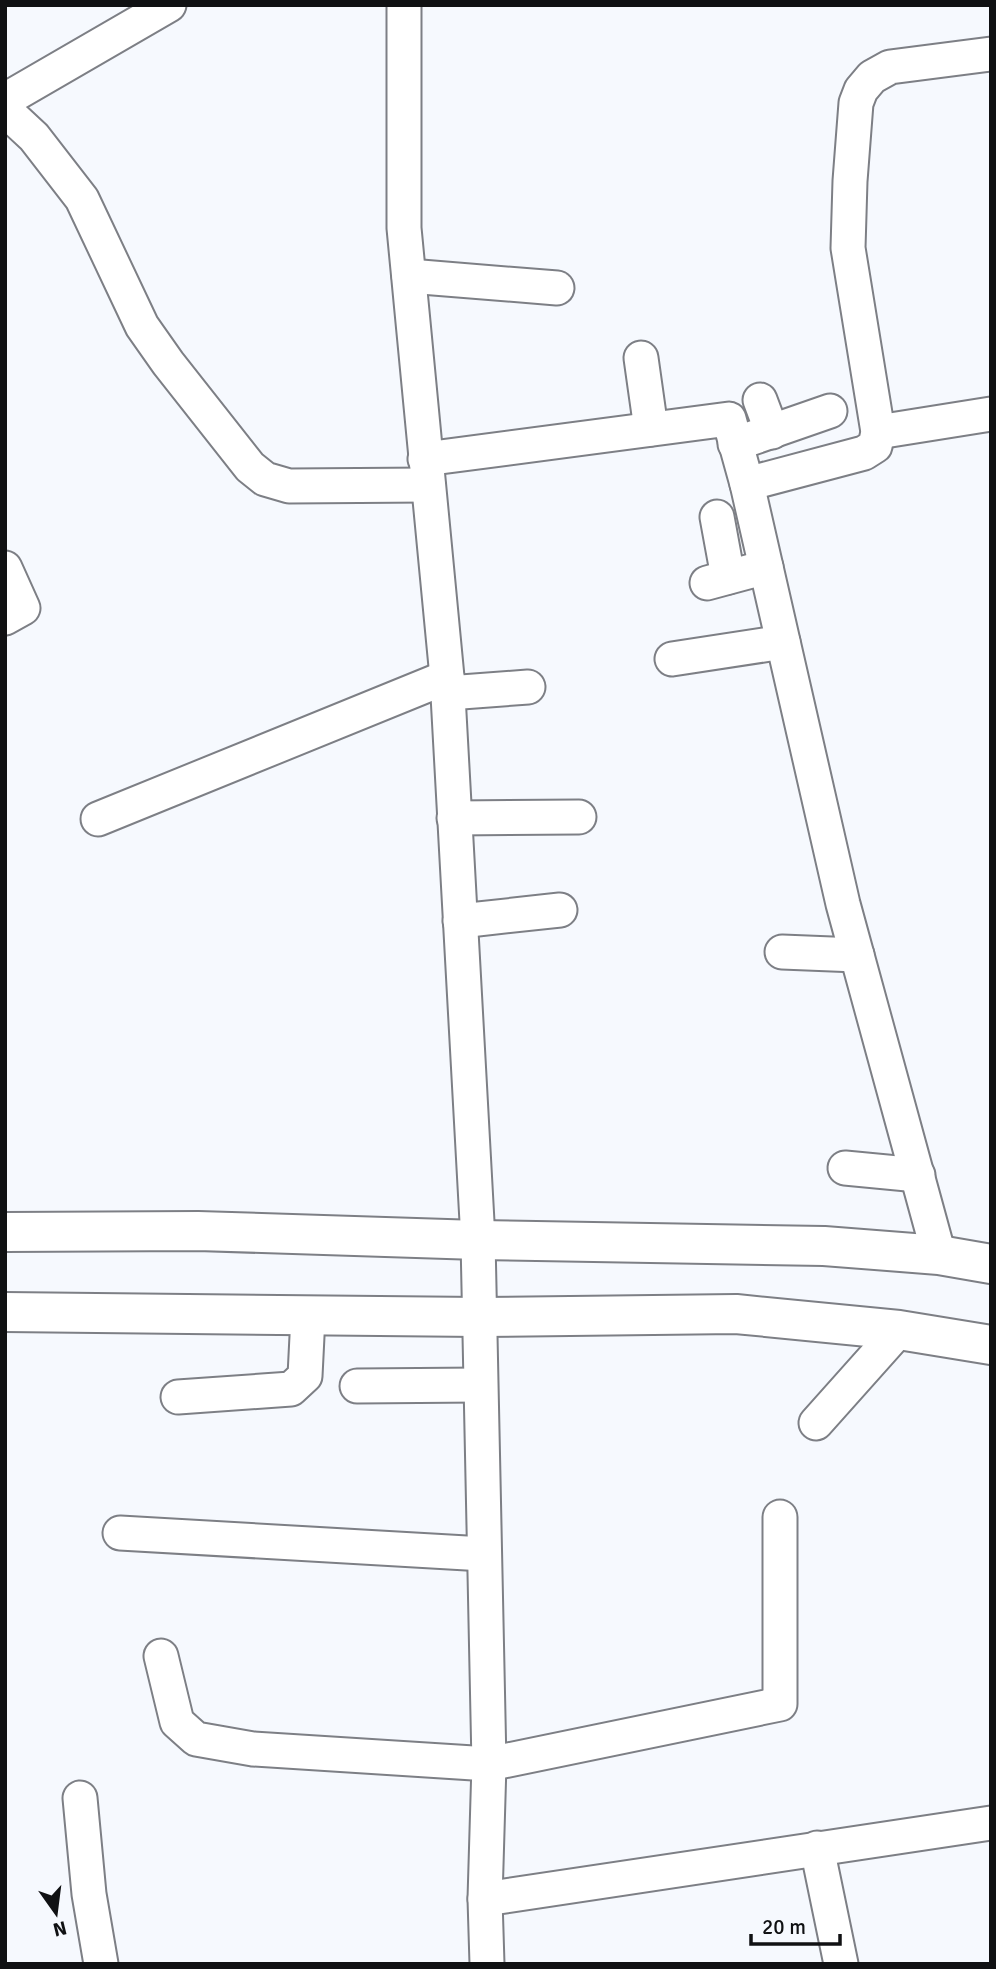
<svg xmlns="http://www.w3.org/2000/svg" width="996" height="1969" viewBox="0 0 996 1969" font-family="Signika,sans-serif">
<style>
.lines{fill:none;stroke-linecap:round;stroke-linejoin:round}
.minor-casing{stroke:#7d7f85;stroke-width:37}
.major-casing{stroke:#7d7f85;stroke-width:42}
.minor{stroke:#fff;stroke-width:33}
.major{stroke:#fff;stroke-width:38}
</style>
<rect width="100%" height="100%" fill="#f6f9fe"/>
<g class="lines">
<!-- minor casing -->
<g class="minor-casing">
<g id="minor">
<polyline points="404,5 404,228 447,677 478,1240 489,1764 485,1899 487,1964"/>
<polyline points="5,100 169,5"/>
<polyline points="5,110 34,137 82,199 142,326 168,363 250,467 265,479 289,486 428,485"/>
<polyline points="409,276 557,288"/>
<polyline points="641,358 651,429"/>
<polyline points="760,400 772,432"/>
<polyline points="878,432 991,414"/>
<polyline points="735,444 830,411"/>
<polyline points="425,459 729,419 747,484 843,904 939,1255"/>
<polyline points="747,484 864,453 875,446 878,432 848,248 850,181 856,103 861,90 872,77 890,67 991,54"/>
<polyline points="717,517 728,577"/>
<polyline points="5,568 23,608 5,618"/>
<polyline points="707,583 766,567"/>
<polyline points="672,659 783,642"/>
<polyline points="448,693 528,687"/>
<polyline points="454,818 579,817"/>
<polyline points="98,819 447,677"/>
<polyline points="460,921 560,910"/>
<polyline points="782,952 857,955"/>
<polyline points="845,1168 918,1175"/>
<polyline points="357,1386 480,1385"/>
<polyline points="178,1397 291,1389 305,1376 308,1316"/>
<polyline points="816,1423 899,1330"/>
<polyline points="120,1533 484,1554"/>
<polyline points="161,1656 177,1722 196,1739 253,1749 489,1764 780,1704 780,1517"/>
<polyline points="80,1798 89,1894 101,1964"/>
<polyline points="817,1848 841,1964"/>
<polyline points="485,1899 991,1823"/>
</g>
</g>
<!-- major casing -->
<g class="major-casing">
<g id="major">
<polyline points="5,1232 198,1231 478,1240 824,1246 939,1255 991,1264"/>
<polyline points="5,1312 479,1317 736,1314 899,1330 991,1345"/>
</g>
</g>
<!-- minor -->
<use href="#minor" class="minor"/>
<!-- major -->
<use href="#major" class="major"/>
</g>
<!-- border -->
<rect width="996" height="1969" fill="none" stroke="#101113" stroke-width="14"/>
<!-- north arrow -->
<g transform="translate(56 1913) rotate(166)" stroke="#f6f9fe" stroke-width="5" paint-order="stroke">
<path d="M0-5L12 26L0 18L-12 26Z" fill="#101113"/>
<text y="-10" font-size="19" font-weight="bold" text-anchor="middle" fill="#101113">N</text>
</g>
<!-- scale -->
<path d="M751 1934v10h89v-10" fill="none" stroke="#101113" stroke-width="3.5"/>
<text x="762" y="1934" font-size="21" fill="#101113" stroke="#f6f9fe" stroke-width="5" paint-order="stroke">20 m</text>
</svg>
